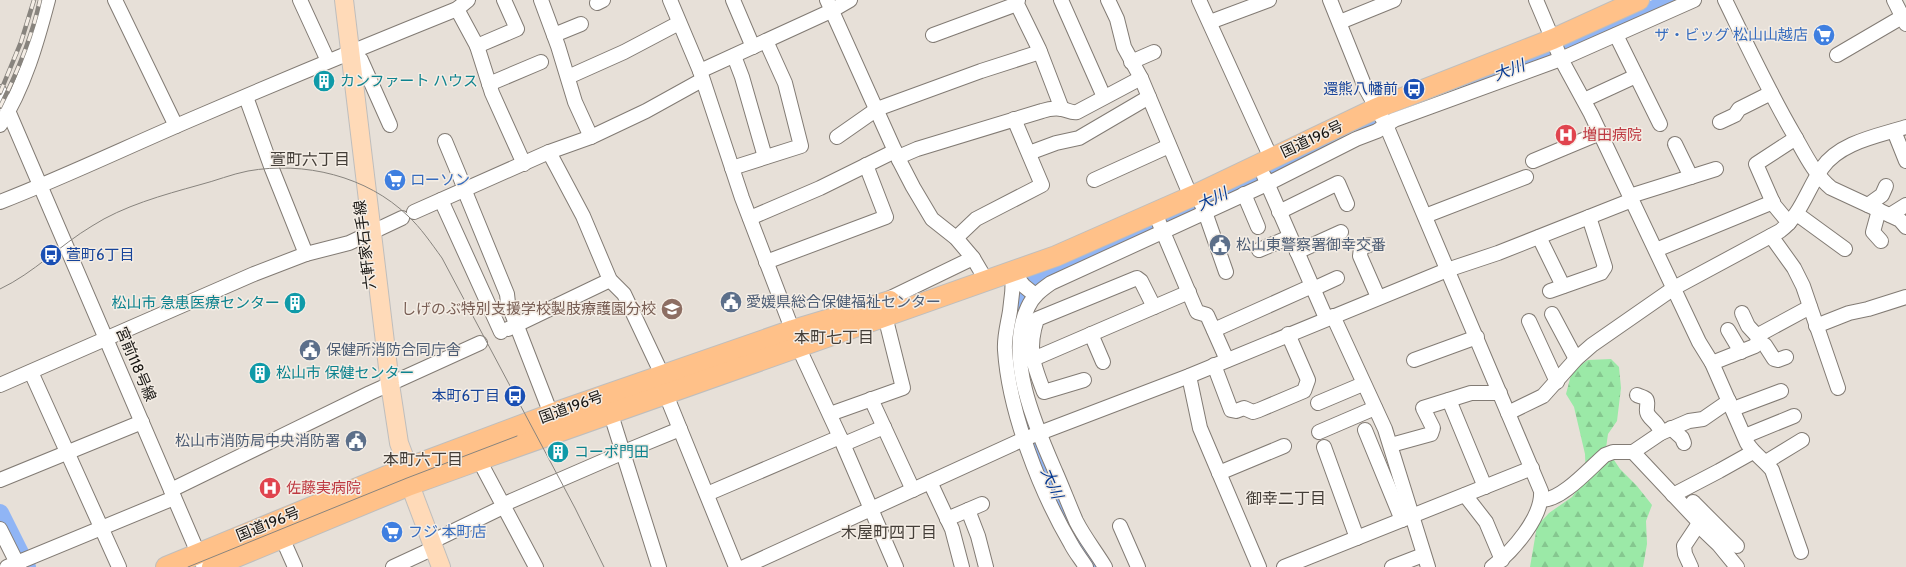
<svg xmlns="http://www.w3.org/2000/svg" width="1906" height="567" viewBox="0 0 1906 567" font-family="Cabin,'Noto Sans JP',sans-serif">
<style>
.forest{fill:url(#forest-firs)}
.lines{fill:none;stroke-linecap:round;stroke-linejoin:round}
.river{stroke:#90b5f5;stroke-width:18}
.minor-casing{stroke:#827b74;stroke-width:16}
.major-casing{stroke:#bfbebd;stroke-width:20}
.highway-casing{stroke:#bfbebd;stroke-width:22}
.minor{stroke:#fff;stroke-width:14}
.major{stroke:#ffdab8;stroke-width:18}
.highway{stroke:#ffc189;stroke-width:20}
.tram{stroke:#88847e;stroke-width:1}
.rail-casing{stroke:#88847e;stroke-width:4.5}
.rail{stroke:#f4ede5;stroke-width:3;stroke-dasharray:9;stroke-linecap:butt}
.labels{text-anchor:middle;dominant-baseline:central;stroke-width:3;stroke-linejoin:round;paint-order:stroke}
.shop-label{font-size:15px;fill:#366cbe;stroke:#f4ede5;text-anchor:start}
.culture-label{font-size:15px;fill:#0d838f;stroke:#f4ede5;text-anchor:start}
.transit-label{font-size:15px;fill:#164399;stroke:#f4ede5;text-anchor:end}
.health-label{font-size:15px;fill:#be3a42;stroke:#f4ede5;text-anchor:start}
.street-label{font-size:15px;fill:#191714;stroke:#f4ede5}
.service-label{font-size:15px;fill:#4e5e75;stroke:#f4ede5;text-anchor:start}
.education-label{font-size:15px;fill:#785e54;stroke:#f4ede5;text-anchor:end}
.water-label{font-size:16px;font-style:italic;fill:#053992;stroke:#f4ede5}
.neighbourhood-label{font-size:16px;fill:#443e38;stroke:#f4ede5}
</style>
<defs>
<pattern id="forest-firs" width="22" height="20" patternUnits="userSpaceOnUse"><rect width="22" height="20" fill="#9be9a7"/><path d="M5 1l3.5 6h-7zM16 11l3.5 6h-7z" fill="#85c78f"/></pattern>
</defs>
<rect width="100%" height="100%" fill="#e7e0d8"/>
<!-- forest -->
<polygon class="forest" points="1611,359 1619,367 1621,388 1617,421 1608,434 1606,448 1620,469 1637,486 1652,505 1646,521 1647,544 1643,567 1530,567 1537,526 1549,513 1572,497 1586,478 1585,454 1574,407 1566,394 1572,371 1588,360"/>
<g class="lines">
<!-- river -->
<g class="river">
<polyline points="1434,98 1576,45 1674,0"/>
<path d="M1014 343C1014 319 1020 293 1040 278L1113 246 1254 177 1398 112"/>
<path d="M1028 419C1037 455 1053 492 1070 525 1078 539 1088 553 1096 567"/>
<polyline points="0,513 27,567"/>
</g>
<!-- minor casing -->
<g class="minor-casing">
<g id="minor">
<polyline points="115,0 176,126"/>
<polyline points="300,0 328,61"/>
<polyline points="541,0 558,46 575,102 591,137"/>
<polyline points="670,0 700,71 742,198 802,355 840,437 896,567"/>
<polyline points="733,0 753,47"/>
<polyline points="827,0 899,160 913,187 932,219 956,238 973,258 986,280"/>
<polyline points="1018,0 1017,4 1039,49 1062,109"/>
<polyline points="1061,0 1104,97"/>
<polyline points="1108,0 1117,19 1124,47 1141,78 1191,197"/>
<polyline points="1199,0 1271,158"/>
<path d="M1330 0 1365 87 1386 125 1541 491C1543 517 1512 552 1492 567"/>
<path d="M1536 0 1561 59 1591 114 1699 342 1712 363 1747 443C1754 454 1764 460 1772 470L1801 552"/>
<path d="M1725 0C1747 45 1768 90 1793 133 1804 152 1814 174 1831 188L1900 220 1906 227"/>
<polyline points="1894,0 1906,24"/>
<polyline points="597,3 603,0"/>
<polyline points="457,9 477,46 492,93 524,164"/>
<polyline points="1210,22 1269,0"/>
<polyline points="1340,22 1394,0"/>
<polyline points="554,35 581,24"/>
<polyline points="933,35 1017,4"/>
<polyline points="1616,35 1660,124"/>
<polyline points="477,46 517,29 504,0"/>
<polyline points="351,51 361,60 390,125"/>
<polyline points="1837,55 1902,17"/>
<polyline points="734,56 742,77 765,157"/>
<polyline points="1131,62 1154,52"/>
<polyline points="700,71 831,11 850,0"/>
<polyline points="568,77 624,52 679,23"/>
<polyline points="489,84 541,62"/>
<polyline points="0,92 204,567"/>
<polyline points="246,97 272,169 306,254"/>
<polyline points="1584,100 1636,76"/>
<polyline points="1720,122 1735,115 1739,109 1771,93"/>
<path d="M0 125C24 88 37 42 48 0"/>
<polyline points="1894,131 1906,161"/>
<polyline points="837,137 877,109 981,71 1040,52"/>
<polyline points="445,141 465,189"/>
<polyline points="1675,144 1691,177"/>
<polyline points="549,152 583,216 610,280 624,294 658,366 669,402 736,567"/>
<polyline points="1029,153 1056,143 1079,138 1149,97"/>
<path d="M899 160 903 155 917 149 1042 111C1048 109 1055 108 1062 109 1068 110 1071 113 1077 112L1141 78"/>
<polyline points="1533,161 1600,133"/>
<polyline points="732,168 801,146 785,83 766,41"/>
<polyline points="1264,176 1326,318"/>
<polyline points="1094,180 1169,146"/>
<polyline points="464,189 507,294 508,303 551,414"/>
<polyline points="1197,194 1205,212 1226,272"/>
<polyline points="1244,194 1258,227"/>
<polyline points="1630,196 1716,169"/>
<polyline points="441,200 501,332"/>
<path d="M0 202C67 176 131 145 197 117 283 80 370 44 457 9L468 0"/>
<polyline points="1868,205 1882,195 1886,186"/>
<polyline points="1879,210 1873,232 1881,241"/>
<polyline points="414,212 549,152 591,137 646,111 702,80"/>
<polyline points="1279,212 1338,183 1347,204"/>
<polyline points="1155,213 1197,312 1207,315 1227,360"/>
<polyline points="1797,214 1845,249"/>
<polyline points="1890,215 1906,205"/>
<polyline points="1425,216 1526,177"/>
<polyline points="750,218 820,188 895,151"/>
<polyline points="1789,223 1774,205 1756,164 1796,138"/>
<polyline points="1771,236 1794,268 1803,286 1838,388"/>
<polyline points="1539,237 1563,286"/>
<polyline points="956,238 976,219 1042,185 1014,119"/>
<polyline points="1369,245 1361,248 1360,256 1378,297"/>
<polyline points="1259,250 1290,237"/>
<polyline points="1656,250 1773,202"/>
<polyline points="1297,252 1341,232"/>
<polyline points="766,262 886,217 866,165"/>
<path d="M1013 272C1013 285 1012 298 1010 311 1008 324 1004 337 1005 350 1009 412 1040 491 1071 544 1075 552 1081 559 1086 567"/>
<polyline points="1013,272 1024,286 1035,295"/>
<polyline points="1313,289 1337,278"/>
<polyline points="1550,291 1601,273 1605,267 1589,217"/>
<polyline points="880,303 973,258"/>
<polyline points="1742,313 1748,326 1759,338"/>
<polyline points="1552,314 1576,359"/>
<polyline points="1333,316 1385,429 1428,567"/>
<polyline points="1529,321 1557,382"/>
<polyline points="1816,326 1849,313 1868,309 1906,297"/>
<polyline points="508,329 610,280"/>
<polyline points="1214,330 1312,286"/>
<polyline points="1728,330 1741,352"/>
<polyline points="1091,334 1103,362"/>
<polyline points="1758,341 1765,345 1774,359 1778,360 1786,357"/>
<polyline points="1025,360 1038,357 1189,292"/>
<polyline points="1414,360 1477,337"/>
<polyline points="1712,363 1755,346 1762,333 1810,307"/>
<polyline points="1214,365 1231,410 1236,411 1244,408 1253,412 1259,410 1304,391 1308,380 1288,334"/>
<polyline points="31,372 119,567"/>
<polyline points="1189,376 1200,428 1259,567"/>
<path d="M1084 380 1044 392C1033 364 1027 349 1037 319L1137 278 1141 281 1154 307"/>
<polyline points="0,385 254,274 306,254 349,243 402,218"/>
<path d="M1637 395C1639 396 1644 397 1646 399 1649 402 1646 408 1647 412 1649 420 1658 421 1661 433"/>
<polyline points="871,399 913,490"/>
<polyline points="1449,400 1485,487"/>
<polyline points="1318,403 1363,384"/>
<polyline points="608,405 659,567"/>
<polyline points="1733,409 1781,391"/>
<path d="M1508 413 1543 396 1576 359 1592 345 1674 288 1780 231C1801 215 1807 190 1822 168 1840 142 1878 136 1906 127"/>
<polyline points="830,414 903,388 885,316"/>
<polyline points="1671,428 1682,438 1684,443"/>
<polyline points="1365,430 1402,520"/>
<polyline points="1319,432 1375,408"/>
<polyline points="1745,436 1794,416"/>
<polyline points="844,444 884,427"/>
<polyline points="1391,445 1431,434 1433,428 1423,408 1471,393 1500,393"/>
<polyline points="1324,447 1357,538"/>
<polyline points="1633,452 1697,520 1698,525 1719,545 1737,567"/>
<polyline points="479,460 536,567"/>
<polyline points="1766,462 1802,440"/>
<polyline points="1219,473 1284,446"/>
<polyline points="0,480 142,422"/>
<polyline points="930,482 952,529 962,567"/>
<polyline points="171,490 370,393 480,343"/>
<polyline points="707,494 840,437"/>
<polyline points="1465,495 1486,522 1502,560"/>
<polyline points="1673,495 1719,471 1753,452"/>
<path d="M1542 500C1562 500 1590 468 1605 455L1613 452H1633L1661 433 1689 421 1703 419 1729 401"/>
<polyline points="1693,502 1737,546"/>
<polyline points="502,505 624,452 680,429"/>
<polyline points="968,510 978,536 986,567"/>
<polyline points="947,519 982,504"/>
<polyline points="1120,526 1138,567"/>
<polyline points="0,529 19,567"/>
<polyline points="279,531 295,567"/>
<polyline points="431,542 503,507"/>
<polyline points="7,567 174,498"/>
<polyline points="393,567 434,548"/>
<polyline points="744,567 1024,439 1189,376 1447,270 1498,253 1632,200"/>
<path d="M1105 567C1096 552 1084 537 1076 521 1069 505 1063 489 1056 473 1036 427 1004 357 1028 307 1033 296 1041 290 1051 283L1267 184 1356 139 1377 131 1394 120 1561 59 1694 0"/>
<polyline points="1284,567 1532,468"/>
<polyline points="1392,567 1423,555"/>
<polyline points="1691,567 1685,554 1684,546 1698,525"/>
</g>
</g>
<!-- major casing -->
<g class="major-casing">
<polyline id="major" points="344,0 390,384 399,443 408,467 410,485 441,567"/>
</g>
<!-- highway casing -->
<g class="highway-casing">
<g id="highway">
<polyline points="166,567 399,471 551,414 793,330 890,301"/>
<polyline points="212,567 410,485 479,460 1056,256 1197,194 1377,108 1553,39 1639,0"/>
</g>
</g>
<!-- minor -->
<use href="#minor" class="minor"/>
<!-- major -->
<use href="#major" class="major"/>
<!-- highway -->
<use href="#highway" class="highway"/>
<!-- tram -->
<g class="tram">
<path d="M0 289C34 273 60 245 92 226 123 206 163 195 199 185 215 181 232 174 248 171 304 161 367 176 408 216 421 228 431 243 442 258L575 508 604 567"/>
<polyline points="188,567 407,478 517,436"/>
</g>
<!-- rail casing -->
<g class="rail-casing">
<g id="rail">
<polyline points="0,93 21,42 34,0"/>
<path d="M0 107C17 73 32 37 40 0"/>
</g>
</g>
<!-- rail -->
<use href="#rail" class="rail"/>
</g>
<!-- icons -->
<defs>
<g id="supermarket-disc" transform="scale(1.15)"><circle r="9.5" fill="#3f7fe0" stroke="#f4ede5"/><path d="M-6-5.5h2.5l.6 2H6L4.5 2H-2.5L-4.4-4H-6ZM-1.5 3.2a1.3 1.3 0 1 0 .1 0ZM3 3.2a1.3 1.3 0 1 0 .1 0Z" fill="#fff"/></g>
<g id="building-disc" transform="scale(1.15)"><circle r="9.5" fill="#0f9aa8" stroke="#f4ede5"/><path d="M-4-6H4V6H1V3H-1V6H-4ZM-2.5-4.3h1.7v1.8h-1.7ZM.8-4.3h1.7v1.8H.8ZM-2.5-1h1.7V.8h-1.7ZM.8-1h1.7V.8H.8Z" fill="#fff"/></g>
<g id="bus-disc" transform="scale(1.15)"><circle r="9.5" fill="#1a4fb4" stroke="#f4ede5"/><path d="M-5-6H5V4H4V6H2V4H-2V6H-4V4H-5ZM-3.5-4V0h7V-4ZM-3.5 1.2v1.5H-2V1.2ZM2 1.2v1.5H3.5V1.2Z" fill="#fff"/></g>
<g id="hospital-disc" transform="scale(1.15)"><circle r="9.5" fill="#e0444e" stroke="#f4ede5"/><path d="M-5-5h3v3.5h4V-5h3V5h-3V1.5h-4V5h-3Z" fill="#fff"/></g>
<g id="civic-disc" transform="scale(1.15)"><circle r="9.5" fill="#5c6f8a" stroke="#f4ede5"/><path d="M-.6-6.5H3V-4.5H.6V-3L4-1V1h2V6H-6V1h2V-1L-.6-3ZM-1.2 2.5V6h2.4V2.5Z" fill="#fff"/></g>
<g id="school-disc" transform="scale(1.15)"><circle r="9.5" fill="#8d6e63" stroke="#f4ede5"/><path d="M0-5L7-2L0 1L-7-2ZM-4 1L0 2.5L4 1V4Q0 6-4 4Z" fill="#fff"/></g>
</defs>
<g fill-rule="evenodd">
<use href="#supermarket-disc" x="1824" y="35"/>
<use href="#building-disc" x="324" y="81"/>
<use href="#bus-disc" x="1414" y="89"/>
<use href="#hospital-disc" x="1566" y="135"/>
<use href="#supermarket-disc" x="395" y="180"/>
<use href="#civic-disc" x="1220" y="245"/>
<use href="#bus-disc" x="51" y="255"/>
<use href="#civic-disc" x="731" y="302"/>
<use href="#building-disc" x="295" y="303"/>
<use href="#school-disc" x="672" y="309"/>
<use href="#civic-disc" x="310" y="350"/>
<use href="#building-disc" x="260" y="373"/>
<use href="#bus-disc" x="515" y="396"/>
<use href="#civic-disc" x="356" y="441"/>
<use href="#building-disc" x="558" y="452"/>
<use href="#hospital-disc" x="270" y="488"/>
<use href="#supermarket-disc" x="392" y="532"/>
</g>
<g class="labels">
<!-- shop labels -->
<g class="shop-label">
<text x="1808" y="35" text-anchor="end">ザ・ビッグ 松山山越店</text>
<text x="410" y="180">ローソン</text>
<text x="408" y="532">フジ 本町店</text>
</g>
<!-- culture labels -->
<g class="culture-label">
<text x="340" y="81">カンファート ハウス</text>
<text x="280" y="303" text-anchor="end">松山市 急患医療センター</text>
<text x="276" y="373">松山市 保健センター</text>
<text x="574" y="452">コーポ門田</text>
</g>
<!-- transit labels -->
<g class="transit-label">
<text x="1398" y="89">還熊八幡前</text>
<text x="66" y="255" text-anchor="start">萱町6丁目</text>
<text x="500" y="396">本町6丁目</text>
</g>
<!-- health labels -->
<g class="health-label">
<text x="1582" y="135">増田病院</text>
<text x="286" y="488">佐藤実病院</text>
</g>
<!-- street labels -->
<g class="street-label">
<text transform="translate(1312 139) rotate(-25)">国道196号</text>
<text transform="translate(365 245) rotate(-97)">六軒家石手線</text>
<text transform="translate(136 364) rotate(67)">宮前118号線</text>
<text transform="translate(571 407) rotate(-20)">国道196号</text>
<text transform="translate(268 524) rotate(-22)">国道196号</text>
</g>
<!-- service labels -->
<g class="service-label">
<text x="1236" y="245">松山東警察署御幸交番</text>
<text x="746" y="302">愛媛県総合保健福祉センター</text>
<text x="326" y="350">保健所消防合同庁舎</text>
<text x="340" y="441" text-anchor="end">松山市消防局中央消防署</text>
</g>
<!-- education labels -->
<g class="education-label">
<text x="656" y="309">しげのぶ特別支援学校製肢療護園分校</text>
</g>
<!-- water labels -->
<g class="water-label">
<text transform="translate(1509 70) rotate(-21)">大川</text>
<text transform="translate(1212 199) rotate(-25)">大川</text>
<text transform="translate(1052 483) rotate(67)">大川</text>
</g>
<!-- neighbourhood labels -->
<g class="neighbourhood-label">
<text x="310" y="159">萱町六丁目</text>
<text x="834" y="337">本町七丁目</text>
<text x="423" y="459">本町六丁目</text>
<text x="1286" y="498">御幸二丁目</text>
<text x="889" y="532">木屋町四丁目</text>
</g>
</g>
</svg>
